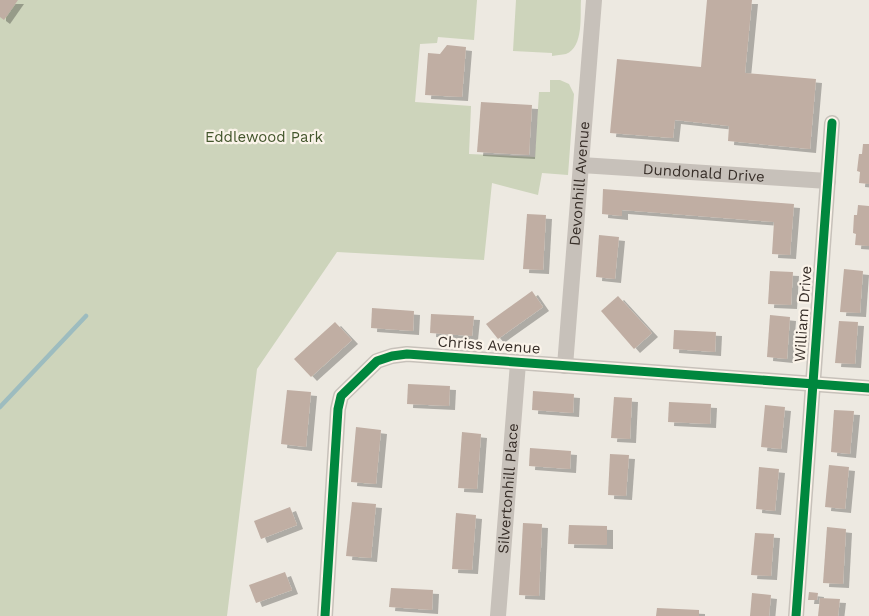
<svg xmlns="http://www.w3.org/2000/svg" width="869" height="616" viewBox="0 0 869 616" font-family="'Work Sans',sans-serif">
<style>
.green{fill:#cdd4bb}
.lines{fill:none;stroke-linecap:round;stroke-linejoin:round}
.stream{stroke:#9dbcbf;stroke-width:4.5}
.building{fill:#c0aea3;filter:url(#shadow)}
.minor{stroke:#c7c1ba;stroke-width:16}
.cycleway-casing{stroke:#faf3e9;stroke-width:13}
.cycleway{stroke:#00873e;stroke-width:9}
.labels{text-anchor:middle;dominant-baseline:central;stroke-width:4.5;stroke-linejoin:round;paint-order:stroke}
.park-label{font-size:15px;fill:#43562c;stroke:#faf3e9}
.street-label{font-size:15px;fill:#372e28;stroke:#faf3e9}
</style>
<defs>
<filter id="shadow"><feDropShadow dx="6" dy="4" stdDeviation="0" flood-color="#0004"/></filter>
</defs>
<rect width="100%" height="100%" fill="#ede9e1"/>
<!-- green -->
<g class="green">
<polygon points="0,0 477,0 474,40 438,37 437,43 420,44 415,102 471,106 469,154 535,157 539,92 550,92 550,80 560,80 569,84 574,94 568,175 542,173 538,195 492,183 484,260 337,252 257,369 227,616 0,616"/>
<path d="M516 0H581C580 15 584 47 566 54 562 55 556 55 552 56V53L513 51Z"/>
</g>
<g class="lines">
<!-- stream -->
<polyline class="stream" points="0,407 86,316"/>
</g>
<!-- building -->
<g class="building">
<polygon points="0,0 18,0 4,20 0,17"/>
<polygon points="707,0 752,0 745,73 816,79 810,149 728,141 729,126 675,120 673,138 610,133 617,59 701,67"/>
<polygon points="447,45 466,47 462,97 425,95 428,53 440,54"/>
<polygon points="481,102 532,105 529,155 477,152"/>
<polygon points="863,144 869,144 869,184 859,183 860,172 857,171 859,154 862,154"/>
<polygon points="603,189 794,204 790,255 772,254 774,222 622,210 622,216 602,214"/>
<polygon points="858,205 869,206 869,246 855,245 856,234 853,233 854,215 857,215"/>
<polygon points="527,214 546,215 543,270 523,269"/>
<polygon points="599,235 619,237 615,279 596,277"/>
<polygon points="844,269 863,271 860,313 840,312"/>
<polygon points="770,271 793,272 791,305 768,304"/>
<polygon points="532,291 543,307 498,339 486,324"/>
<polygon points="618,296 652,333 634,349 601,311"/>
<polygon points="372,308 414,311 413,331 371,328"/>
<polygon points="431,314 474,316 472,336 430,333"/>
<polygon points="770,315 790,317 787,359 767,357"/>
<polygon points="839,321 858,322 855,364 835,363"/>
<polygon points="335,322 352,340 311,377 294,359"/>
<polygon points="674,330 716,332 715,352 673,349"/>
<polygon points="408,384 450,386 449,406 407,404"/>
<polygon points="287,390 311,392 306,447 281,444"/>
<polygon points="533,391 574,394 573,413 532,410"/>
<polygon points="614,397 632,398 630,439 611,438"/>
<polygon points="669,402 711,404 710,424 668,422"/>
<polygon points="765,405 785,407 781,449 761,447"/>
<polygon points="834,410 854,411 850,454 831,452"/>
<polygon points="356,427 381,430 376,484 351,482"/>
<polygon points="462,432 481,434 477,489 458,488"/>
<polygon points="530,448 571,451 570,469 529,466"/>
<polygon points="610,454 629,455 626,496 608,495"/>
<polygon points="829,465 849,467 845,509 825,507"/>
<polygon points="759,467 779,469 775,511 756,509"/>
<polygon points="352,502 376,504 371,558 346,556"/>
<polygon points="290,507 297,525 261,539 254,521"/>
<polygon points="456,513 476,515 472,570 452,569"/>
<polygon points="523,523 542,524 539,596 519,595"/>
<polygon points="569,525 607,526 607,545 568,544"/>
<polygon points="827,527 846,529 843,584 823,583"/>
<polygon points="755,533 774,534 771,576 751,575"/>
<polygon points="285,572 292,590 256,603 249,585"/>
<polygon points="391,588 433,590 432,610 389,607"/>
<polygon points="809,592 818,593 817,600 808,600"/>
<polygon points="752,593 771,595 769,616 750,616"/>
<polygon points="820,598 840,599 838,616 818,616"/>
<polygon points="657,608 699,610 699,616 656,616"/>
</g>
<g class="lines">
<!-- minor -->
<g class="minor">
<path id="s1" d="M581 165 828 181"/>
<path id="s2" d="M565 366 594 0"/>
<polyline points="325,616 338,409 341,396 377,361 392,356 407,354 869,388"/>
<path id="s3" d="M498 616 518 363"/>
<polyline points="796,616 832,123"/>
</g>
<!-- cycleway casing -->
<g class="cycleway-casing">
<g id="cycleway">
<polyline points="325,616 338,409 341,396 377,361 392,356 407,354 869,388"/>
<polyline points="796,616 832,123"/>
</g>
</g>
<!-- cycleway -->
<use href="#cycleway" class="cycleway"/>
</g>
<g class="labels">
<!-- park labels -->
<g class="park-label">
<text x="264" y="137">Eddlewood Park</text>
</g>
<!-- street labels -->
<g class="street-label">
<text stroke="none"><textPath href="#s1" startOffset="123">Dundonald Drive</textPath></text>
<text stroke="none"><textPath href="#s2" startOffset="183">Devonhill Avenue</textPath></text>
<text transform="translate(803 314) rotate(-86)">William Drive</text>
<text transform="translate(489 345) rotate(4)">Chriss Avenue</text>
<text stroke="none"><textPath href="#s3" startOffset="128">Silvertonhill Place</textPath></text>
</g>
</g>
</svg>
